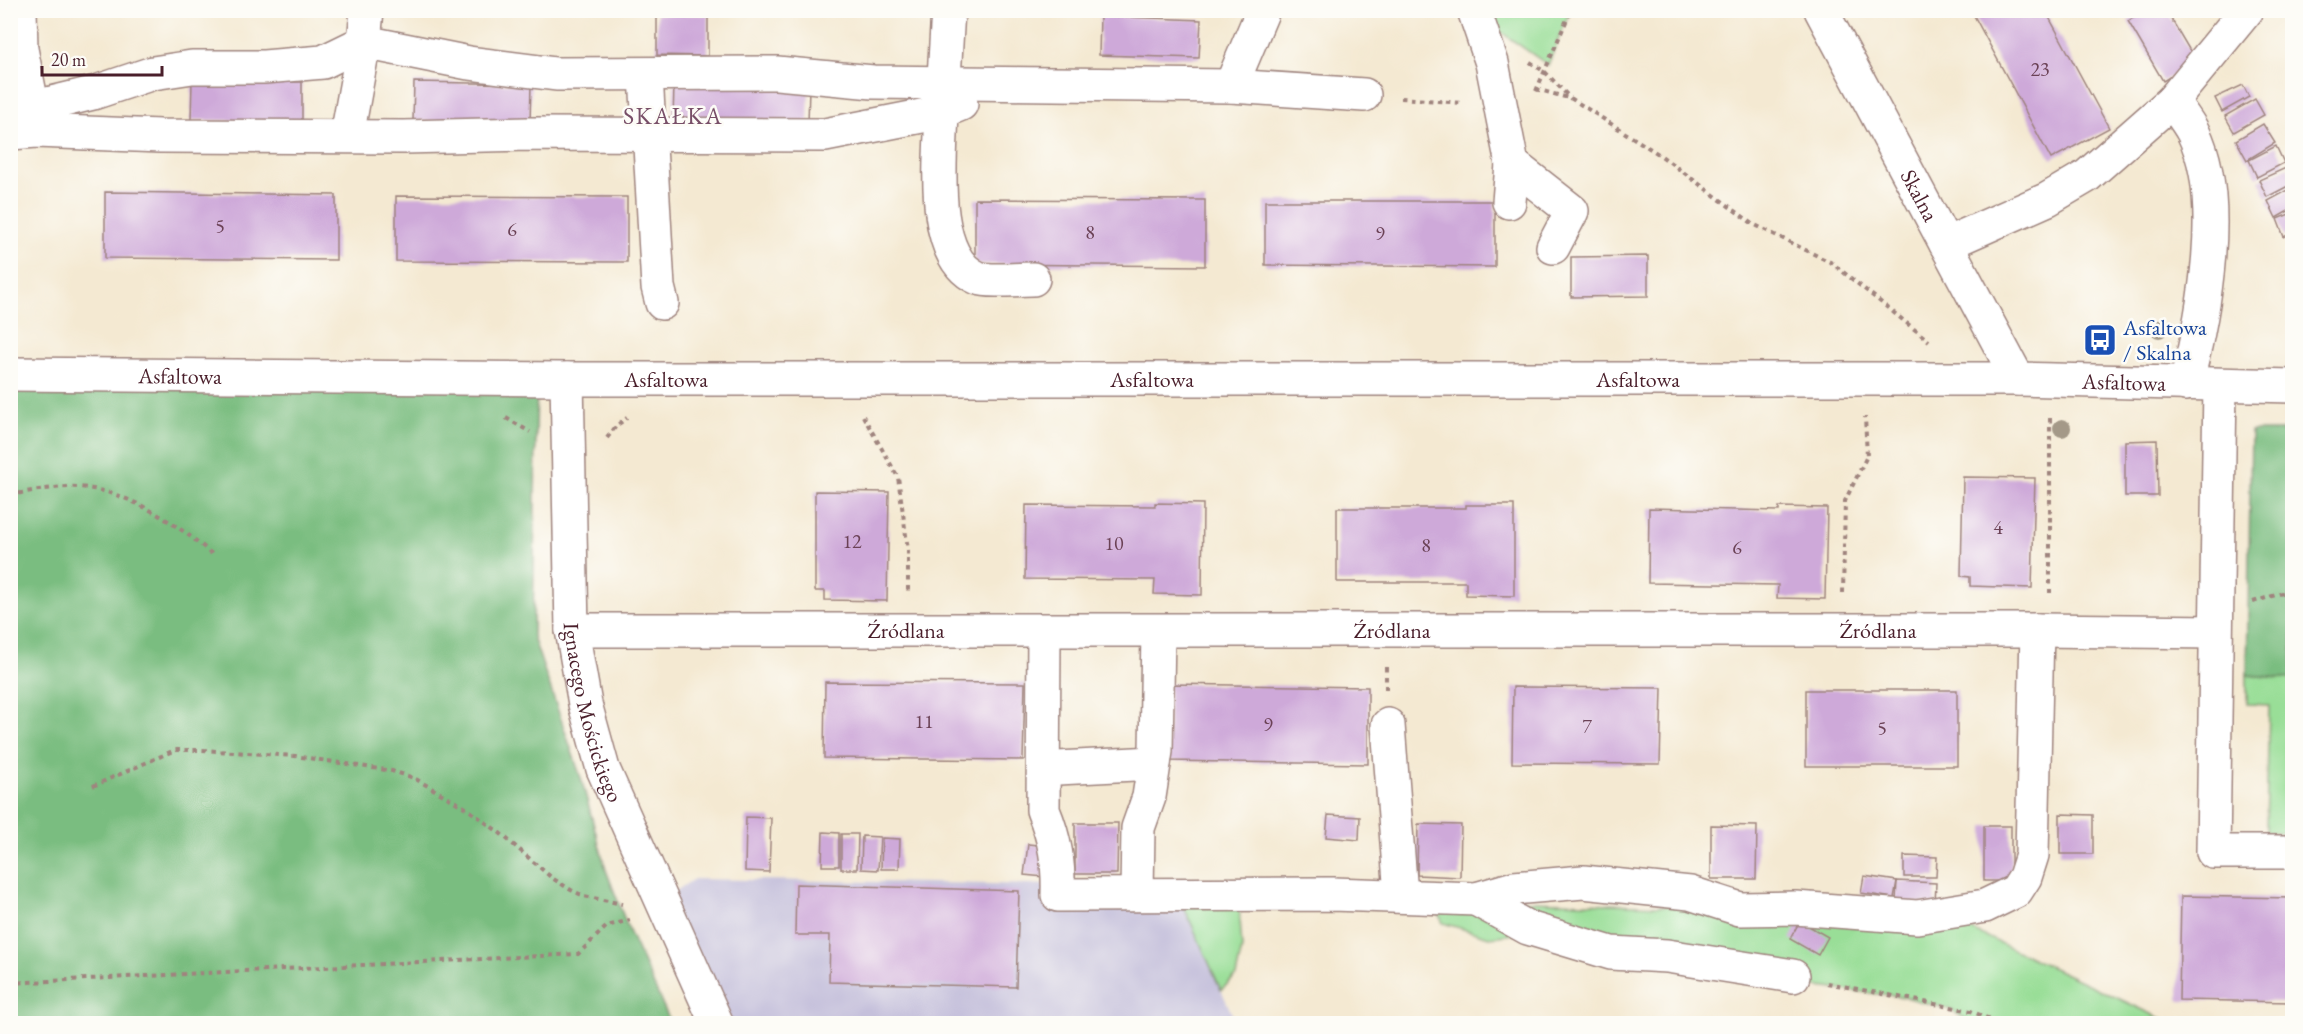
<svg xmlns="http://www.w3.org/2000/svg" width="2303" height="1034" viewBox="0 0 2303 1034" font-family="'EB Garamond',serif">
<style>
.industrial{fill:#c5c0db}
.green{fill:#99de97;stroke:#727e61;stroke-width:1.5}
.forest{fill:#7abd80;stroke:#626e56;stroke-width:1.5}
.building{fill:#cea9d9}
.lines{fill:none;stroke-linecap:round;stroke-linejoin:round}
.minor-casing{stroke:#9f847e;stroke-width:36}
.path{stroke:#9f847e;stroke-width:4;stroke-dasharray:4.5 4.5;stroke-linecap:butt}
.minor{stroke:#fff;stroke-width:33}
.tree{fill:#a49988}
.labels{text-anchor:middle;dominant-baseline:central;stroke-width:5;stroke-linejoin:round;paint-order:stroke}
.number-label{font-size:20px;fill:#6b4256}
.street-label{font-size:22px;fill:#4a1f2b;stroke:#fdfcf7}
.transit-label{font-size:22px;fill:#164399;stroke:#fdfcf7;text-anchor:start}
.neighbourhood-label{font-size:24px;letter-spacing:1.5px;fill:#784f68;stroke:#fdfcf7}
</style>
<rect width="100%" height="100%" fill="#fdfcf7"/>
<filter id="ink" filterUnits="userSpaceOnUse"><feTurbulence type="fractalNoise" baseFrequency=".0167" numOctaves="2"/><feDisplacementMap in="SourceGraphic" scale="12" xChannelSelector="R" yChannelSelector="G"/><feConvolveMatrix kernelMatrix="1 2 1 2 8 2 1 2 1" color-interpolation-filters="sRGB"/></filter>
<filter id="wash" filterUnits="userSpaceOnUse"><feTurbulence type="fractalNoise" baseFrequency=".008" numOctaves="4" result="noise"/><feDisplacementMap in="SourceGraphic" scale="24" xChannelSelector="R" yChannelSelector="G"/><feGaussianBlur stdDeviation="1.35" result="paint"/><feColorMatrix in="noise" values="0 0 0 0 0 0 0 0 0 0 0 0 0 0 0 0 0 1.4 0 .05"/><feComposite in="paint" operator="in"/></filter>
<g filter="url(#wash)">
<rect width="100%" height="100%" fill="#f4e9d2"/>
<!-- industrial -->
<polygon class="industrial" points="694,879 1175,887 1236,1023 718,1023 662,900"/>
<!-- green -->
<g class="green">
<polygon points="1481,11 1570,11 1548,65 1485,21"/>
<polygon points="2247,675 2292,679 2292,833 2266,832 2269,705 2247,704"/>
<polygon points="1175,887 1238,889 1242,948 1236,976 1221,990"/>
<polygon points="1430,897 1944,917 2171,1023 1972,1023 1949,1009 1904,997 1809,986 1778,970 1559,929 1489,937 1443,923"/>
</g>
<!-- forest -->
<g class="forest">
<polygon points="11,366 537,371 533,637 581,778 606,870 630,933 671,1023 11,1024"/>
<polygon points="2251,431 2292,431 2292,679 2247,675"/>
</g>
<g id="blocks">
<!-- building -->
<g class="building">
<polygon points="1971,10 2045,10 2109,128 2051,159"/>
<polygon points="2147,10 2166,10 2196,61 2163,81 2128,21"/>
<polygon points="657,14 708,15 708,56 657,55"/>
<polygon points="1100,16 1201,20 1199,58 1099,55"/>
<polygon points="192,81 302,82 302,121 191,120"/>
<polygon points="414,82 531,84 530,123 413,121"/>
<polygon points="674,84 809,86 808,125 673,122"/>
<polygon points="2243,85 2249,97 2222,112 2215,98"/>
<polygon points="2255,99 2264,115 2234,132 2225,116"/>
<polygon points="2263,124 2275,143 2247,160 2236,140"/>
<polygon points="2276,146 2284,163 2257,177 2249,160"/>
<polygon points="2288,167 2292,184 2267,197 2259,180"/>
<polygon points="2292,188 2292,209 2276,218 2268,201"/>
<polygon points="105,192 336,195 336,260 105,258"/>
<polygon points="396,196 627,197 627,262 396,261"/>
<polygon points="975,199 1205,200 1205,266 975,264"/>
<polygon points="1265,201 1495,201 1495,267 1265,265"/>
<polygon points="2292,213 2292,233 2284,237 2277,219"/>
<polygon points="1648,256 1648,296 1571,297 1571,257"/>
<polygon points="2157,440 2158,496 2125,496 2125,441"/>
<polygon points="1963,477 2035,478 2032,588 1970,586 1970,577 1961,576"/>
<polygon points="815,491 889,492 887,601 825,600 825,591 815,591"/>
<polygon points="1155,503 1203,504 1202,595 1154,594 1155,580 1025,579 1026,505 1155,506"/>
<polygon points="1466,505 1514,505 1514,596 1466,595 1466,582 1337,582 1337,508 1466,508"/>
<polygon points="1779,507 1827,508 1825,599 1777,598 1778,585 1648,583 1649,508 1779,511"/>
<polygon points="825,682 1025,683 1023,760 824,758"/>
<polygon points="1169,684 1368,687 1368,764 1168,761"/>
<polygon points="1513,687 1662,688 1660,764 1512,763"/>
<rect x="1806" y="690" width="151" height="76"/>
<polygon points="2060,814 2093,815 2093,854 2060,854"/>
<polygon points="1328,815 1360,817 1359,840 1326,837"/>
<polygon points="746,817 771,818 769,872 745,871"/>
<polygon points="1075,823 1118,823 1117,874 1075,874"/>
<polygon points="1418,824 1461,825 1460,877 1417,875"/>
<polygon points="1711,825 1757,826 1756,879 1711,879"/>
<rect x="1984" y="826" width="27" height="55"/>
<polygon points="823,832 839,833 839,866 822,866"/>
<polygon points="841,834 858,834 857,869 841,869"/>
<polygon points="862,836 880,837 878,870 861,869"/>
<polygon points="882,838 900,839 899,869 881,869"/>
<polygon points="1028,844 1047,846 1044,877 1024,875"/>
<polygon points="1904,856 1937,857 1936,877 1904,877"/>
<polygon points="1864,876 1897,881 1894,898 1861,893"/>
<polygon points="1897,881 1936,883 1935,904 1896,901"/>
<polygon points="796,884 1019,891 1016,987 829,982 830,935 795,935"/>
<polygon points="2181,896 2292,898 2292,1002 2179,1000"/>
<polygon points="1800,921 1828,937 1818,955 1790,939"/>
</g>
</g>
</g>
<g filter="url(#ink)">
<use href="#blocks" fill-opacity="0" stroke="#9f847e" stroke-width="1.5"/>
<g class="lines">
<!-- minor casing -->
<g class="minor-casing">
<g id="minor">
<polyline points="20,10 21,49 37,129"/>
<polyline points="367,10 364,42 469,63 556,74 777,73 873,82 1231,86 1364,95"/>
<polyline points="1474,10 1492,63 1512,164 1509,202"/>
<path id="s1" d="M1821 10 2018 379"/>
<polyline points="646,75 658,287 662,303"/>
<polyline points="1231,86 1263,10"/>
<path d="M2172 101C2179 111 2187 121 2193 132 2226 198 2204 315 2186 384"/>
<path d="M961 104 942 112C941 155 928 257 978 278 989 282 1020 279 1033 279"/>
<polyline points="35,107 93,93 153,73 192,67 264,67 323,62 364,42"/>
<polyline points="10,133 37,131 160,136 404,137 527,134 825,135 942,112 948,10"/>
<polyline points="347,136 364,42"/>
<polyline points="1512,164 1572,211 1553,247"/>
<polyline points="1946,244 2048,199 2087,176 2172,101 2247,10"/>
<path id="s2" d="M10 374 567 379H2018L2292 386"/>
<path id="s3" d="M567 379 572 630 585 704 603 769 717 1024"/>
<polyline points="2220,385 2213,852 2292,852"/>
<path id="s4" d="M572 630H2037L2215 632"/>
<path d="M1044 631 1043 810C1055 839 1059 863 1058 895L1333 894 1476 899 1514 888 1583 882 1690 893 1740 909 1795 908 1917 917 1985 906 2016 891 2025 877 2032 855 2037 630"/>
<polyline points="1388,725 1401,895"/>
<polyline points="1058,768 1154,763"/>
<polyline points="1137,893 1138,828 1149,797 1156,751 1158,631"/>
<polyline points="1476,899 1528,928 1611,953 1667,956 1793,976"/>
</g>
</g>
<!-- path -->
<g class="path">
<polyline points="1530,62 1545,72 1571,99"/>
<polyline points="1536,89 1572,99 1660,155 1753,224 1832,263 1929,341"/>
<polyline points="1536,91 1571,10"/>
<polyline points="1401,98 1462,103"/>
<polyline points="863,416 898,477 908,550 908,593"/>
<polyline points="506,418 530,432"/>
<polyline points="2050,418 2050,593"/>
<polyline points="607,438 617,425 627,418"/>
<path d="M10 495C32 491 57 486 79 487 128 491 176 523 212 554"/>
<polyline points="1843,593 1845,501 1867,456 1865,417"/>
<polyline points="2253,602 2292,590"/>
<polyline points="1386,667 1386,689"/>
<polyline points="2290,749 2292,749"/>
<polyline points="93,786 175,750 202,750 295,756 392,771 414,778 466,808 500,833 552,878 571,890 584,896 622,904"/>
<polyline points="10,983 578,954 607,926 630,920"/>
<polyline points="1827,983 1971,1011 2001,1024"/>
</g>
<!-- minor -->
<use href="#minor" class="minor"/>
</g>
<!-- trees -->
<g class="tree">
<circle cx="2159" cy="329" r="9"/>
<circle cx="2062" cy="428" r="9"/>
</g>
</g>
<!-- icons -->
<defs>
<g id="bus-square" transform="scale(1.725)"><rect x="-9" y="-9" width="18" height="18" rx="4" fill="#1a4fb4" stroke="#fdfcf7"/><path d="M-5-6H5V4H4V6H2V4H-2V6H-4V4H-5ZM-3.5-4V0h7V-4ZM-3.5 1.2v1.5H-2V1.2ZM2 1.2v1.5H3.5V1.2Z" fill="#fff"/></g>
</defs>
<g fill-rule="evenodd">
<use href="#bus-square" x="2100" y="340"/>
</g>
<g class="labels">
<!-- number labels -->
<g class="number-label">
<text x="2040" y="69">23</text>
<text x="220" y="226">5</text>
<text x="512" y="229">6</text>
<text x="1090" y="232">8</text>
<text x="1380" y="233">9</text>
<text x="1998" y="527">4</text>
<text x="852" y="541">12</text>
<text x="1114" y="543">10</text>
<text x="1426" y="545">8</text>
<text x="1737" y="547">6</text>
<text x="924" y="721">11</text>
<text x="1268" y="724">9</text>
<text x="1587" y="726">7</text>
<text x="1882" y="728">5</text>
</g>
<!-- street labels -->
<g class="street-label">
<text stroke="none"><textPath href="#s1" startOffset="210">Skalna</textPath></text>
<text stroke="none"><textPath href="#s2" startOffset="170">Asfaltowa</textPath></text>
<text stroke="none"><textPath href="#s2" startOffset="656">Asfaltowa</textPath></text>
<text stroke="none"><textPath href="#s2" startOffset="1142">Asfaltowa</textPath></text>
<text stroke="none"><textPath href="#s2" startOffset="1628">Asfaltowa</textPath></text>
<text stroke="none"><textPath href="#s2" startOffset="2114">Asfaltowa</textPath></text>
<text stroke="none"><textPath href="#s4" startOffset="334">Źródlana</textPath></text>
<text stroke="none"><textPath href="#s4" startOffset="820">Źródlana</textPath></text>
<text stroke="none"><textPath href="#s4" startOffset="1306">Źródlana</textPath></text>
<text stroke="none"><textPath href="#s3" startOffset="336">Ignacego Mościckiego</textPath></text>
</g>
<!-- transit labels -->
<g class="transit-label">
<text x="2123" y="327">Asfaltowa<tspan x="2123" dy="25">/ Skalna</tspan></text>
</g>
<!-- neighbourhood labels -->
<g class="neighbourhood-label">
<text x="673" y="115">SKAŁKA</text>
</g>
</g>
<!-- margin -->
<rect width="2303" height="1034" fill="none" stroke="#fdfcf7" stroke-width="36"/>
<!-- scale -->
<path d="M42 66v9h120v-9" fill="none" stroke="#4a1f2b" stroke-width="3"/>
<text x="51" y="66" font-size="18" fill="#4a1f2b" stroke="#fdfcf7" stroke-width="4.5" paint-order="stroke">20 m</text>
</svg>
